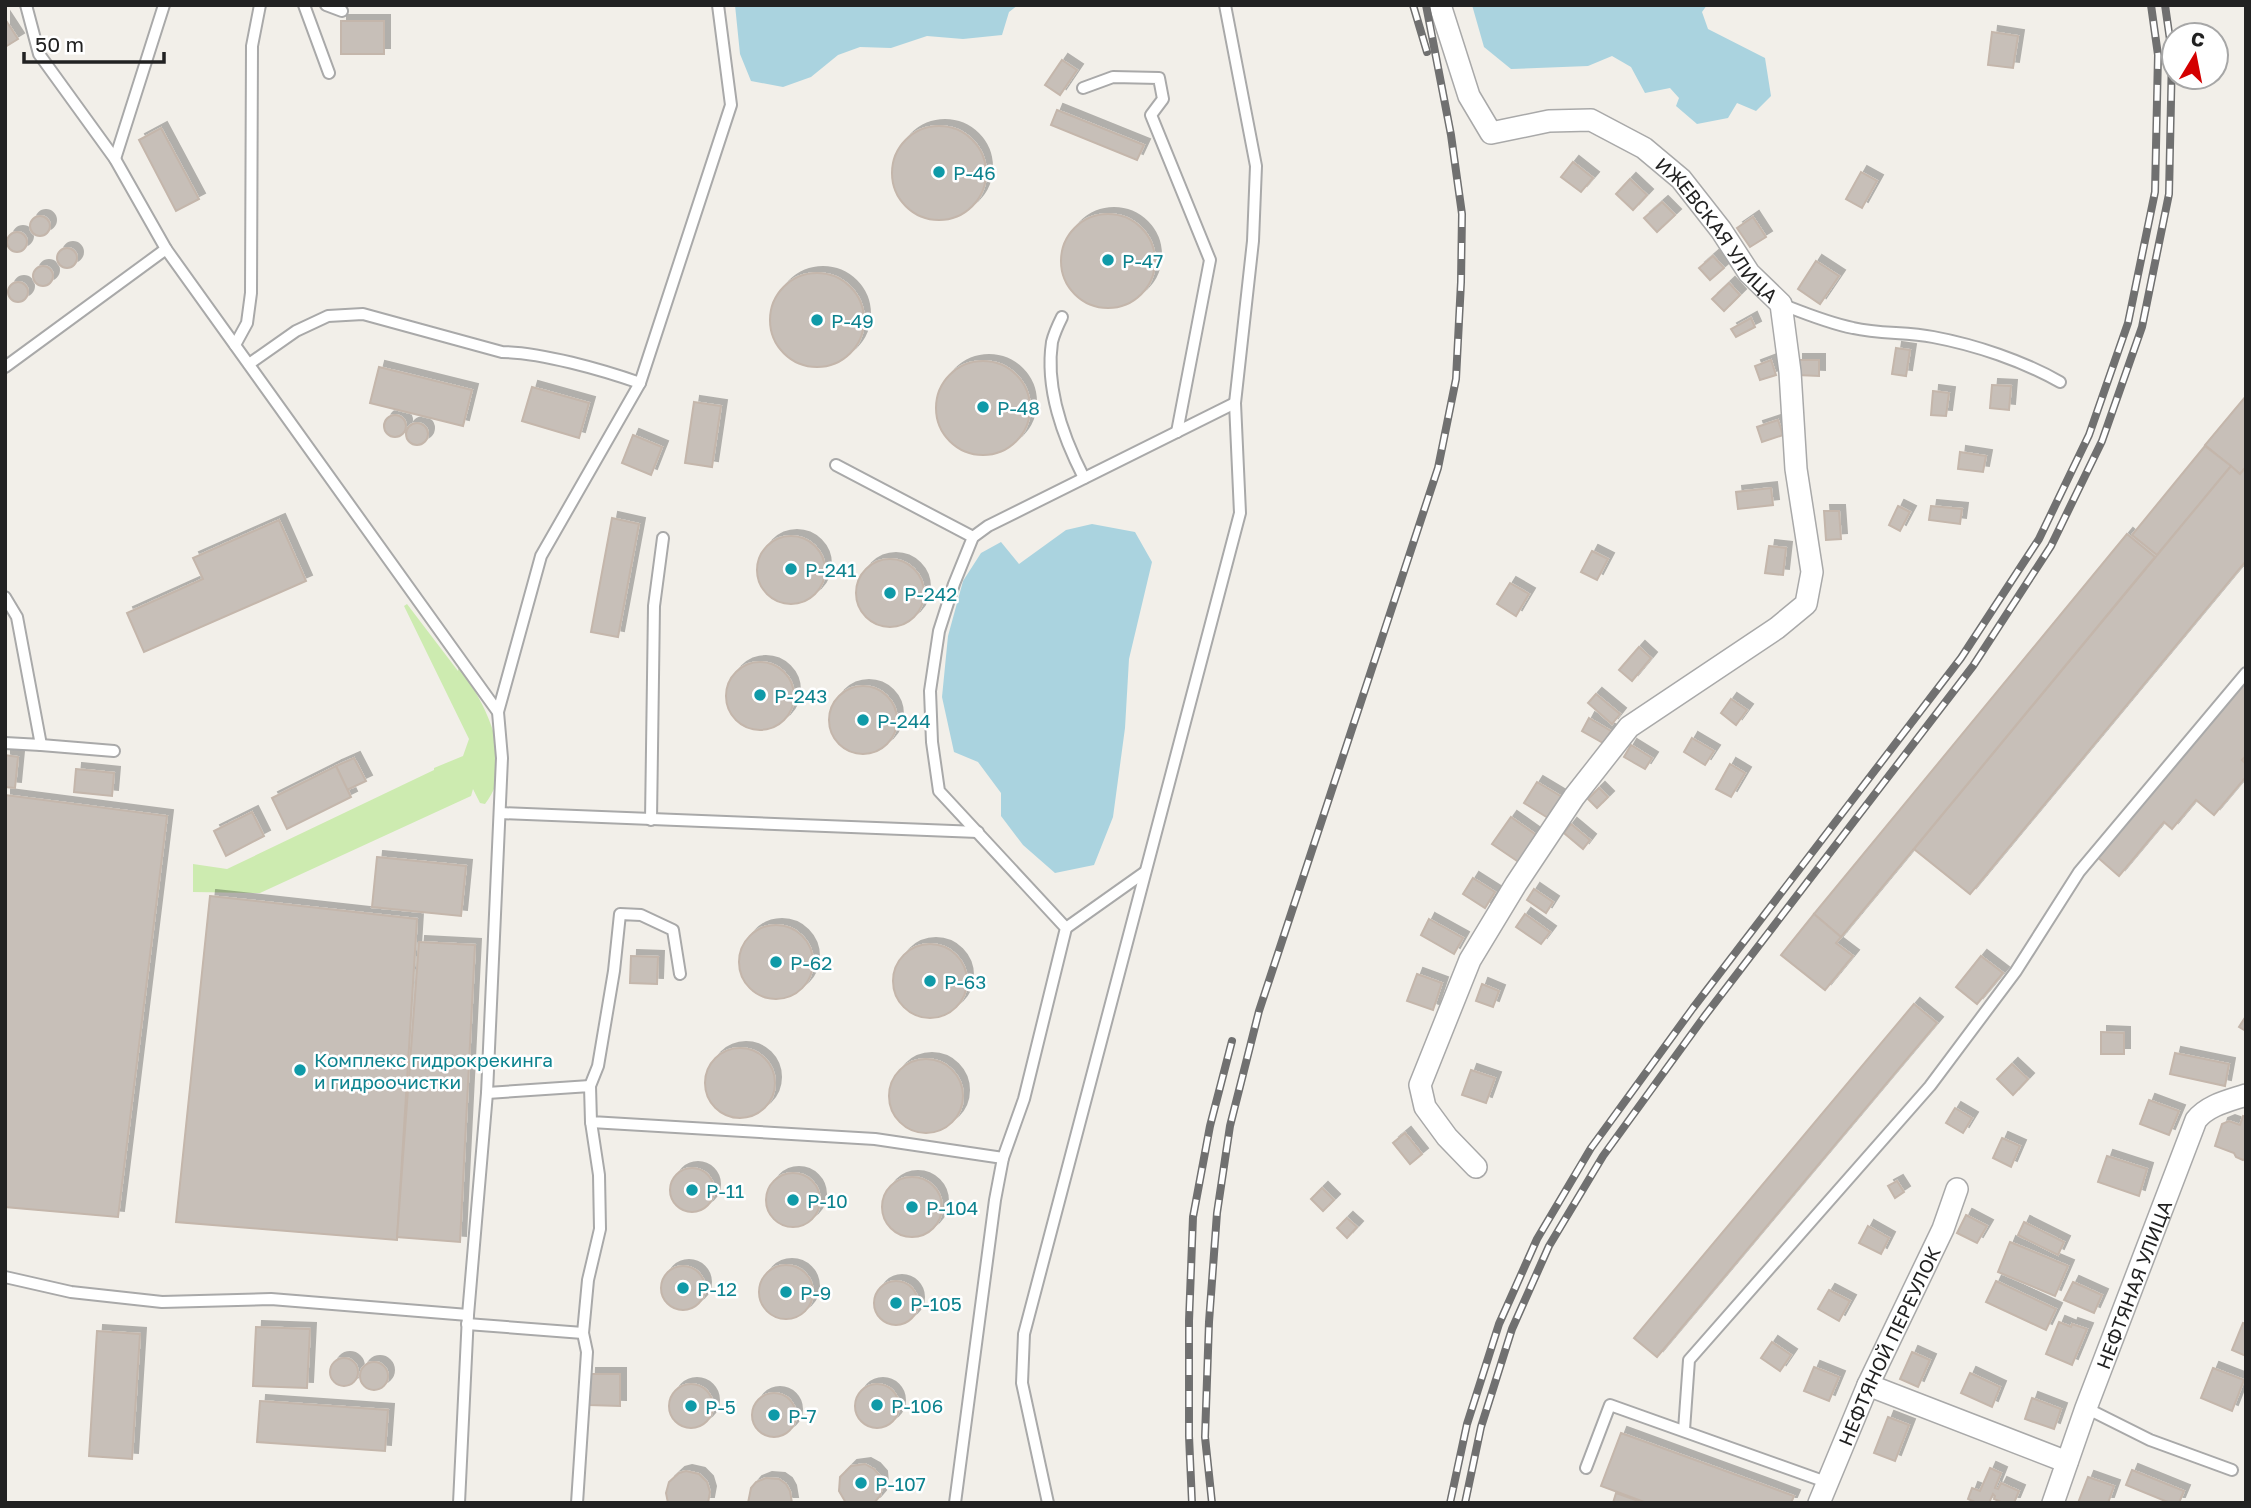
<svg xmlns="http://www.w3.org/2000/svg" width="2251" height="1508" viewBox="0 0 2251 1508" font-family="'Golos Text',sans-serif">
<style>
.grass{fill:#cdebb0}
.water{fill:#aad3df}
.building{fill:#c7bfb8;stroke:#c4b6ab;stroke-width:2;filter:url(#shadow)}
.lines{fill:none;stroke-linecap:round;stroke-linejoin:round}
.lane-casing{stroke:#a9a9a9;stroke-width:14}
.street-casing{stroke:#a9a9a9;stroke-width:24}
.lane{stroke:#fff;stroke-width:10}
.street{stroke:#fff;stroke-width:21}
.rail-casing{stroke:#707070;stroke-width:8}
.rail{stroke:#fff;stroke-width:5;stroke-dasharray:16;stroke-linecap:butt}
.culture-dot{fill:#0f9aa8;stroke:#fff;stroke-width:2.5}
.labels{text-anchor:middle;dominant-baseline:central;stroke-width:5;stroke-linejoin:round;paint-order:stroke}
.culture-label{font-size:19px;fill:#0d838f;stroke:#fff;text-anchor:start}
.street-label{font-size:19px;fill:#222;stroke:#fff}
</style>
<defs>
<filter id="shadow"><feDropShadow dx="6" dy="-6" stdDeviation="0" flood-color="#0004"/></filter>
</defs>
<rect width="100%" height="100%" fill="#f2efe9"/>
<!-- grass -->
<path class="grass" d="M407 604 458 671 459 666C484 702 518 763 485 804L480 803 473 789 471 796 260 893 193 892V864L227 869 434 770V768L463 756 469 739 404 606Z"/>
<!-- water -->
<g class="water">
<polygon points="735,5 1018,5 1009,12 1002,35 963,39 927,36 891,48 860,47 838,55 811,77 783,87 751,81 740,54"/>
<polygon points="1472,5 1707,5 1702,12 1708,29 1765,58 1771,96 1756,111 1737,103 1728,118 1697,124 1676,106 1679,98 1670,88 1645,93 1631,67 1612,56 1588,66 1511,69 1484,47"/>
<polygon points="1092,524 1135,532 1152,562 1129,659 1125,728 1113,817 1094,865 1055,873 1023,845 1001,816 1001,793 978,762 954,752 942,697 948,636 963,581 981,553 1001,542 1019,564 1066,530"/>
</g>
<!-- building -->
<g class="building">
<polygon points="5,19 18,39 5,47"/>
<rect x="341" y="21" width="43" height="33"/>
<polygon points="1992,32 2018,36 2013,68 1988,65"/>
<polygon points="1062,60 1077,70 1060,95 1045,85"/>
<polygon points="1057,110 1144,145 1137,160 1051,125"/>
<circle cx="939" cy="173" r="47"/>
<polygon points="161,128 199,199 176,211 139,140"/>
<polygon points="1573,162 1593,178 1581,192 1561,177"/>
<polygon points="1861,172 1877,181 1862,208 1846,199"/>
<polygon points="1630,179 1647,195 1633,210 1616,194"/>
<polygon points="1662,202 1675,215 1657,232 1644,218"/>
<circle cx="1108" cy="261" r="47"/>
<circle cx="40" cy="226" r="10"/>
<polygon points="1753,217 1766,237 1750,247 1737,228"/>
<circle cx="17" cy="242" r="10"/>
<circle cx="67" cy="258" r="10"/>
<polygon points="1713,256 1724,268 1710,280 1699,268"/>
<polygon points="1816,261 1839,276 1820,304 1798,289"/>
<circle cx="43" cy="276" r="10"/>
<circle cx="817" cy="320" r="47"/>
<circle cx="18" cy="292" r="10"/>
<polygon points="1729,283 1740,295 1724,311 1712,299"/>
<polygon points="1751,318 1755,327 1736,337 1731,329"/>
<polygon points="1896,348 1910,350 1906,376 1892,374"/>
<polygon points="1771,360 1776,375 1760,380 1755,366"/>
<polygon points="1797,360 1819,360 1819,376 1797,375"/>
<circle cx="983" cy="408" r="47"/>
<polygon points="379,367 472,390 463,426 370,403"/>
<polygon points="1992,385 2011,386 2009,410 1990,408"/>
<polygon points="532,387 589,403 579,438 522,421"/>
<polygon points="1933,391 1949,393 1946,416 1931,415"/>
<polygon points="2246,396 2246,467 2240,474 2205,445"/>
<polygon points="694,402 721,406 712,467 685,463"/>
<circle cx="395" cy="426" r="11"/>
<polygon points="1778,420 1783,435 1762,442 1757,427"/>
<circle cx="417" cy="434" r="11"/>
<polygon points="633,435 662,447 651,475 622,463"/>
<polygon points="2205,446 2231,466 2157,555 2132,535"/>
<polygon points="1960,452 1986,456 1983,472 1958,469"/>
<polygon points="2231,466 2240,474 2246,467 2246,561 1970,894 1914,849"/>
<polygon points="1771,488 1773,505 1738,509 1736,492"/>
<polygon points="1898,506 1910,512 1900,531 1889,525"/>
<polygon points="1931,506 1962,509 1960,524 1929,520"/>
<polygon points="1824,511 1839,511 1841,539 1826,540"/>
<polygon points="612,518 639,524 618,637 591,632"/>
<polygon points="279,520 306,581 144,652 127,613 203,579 193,558"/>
<polygon points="2127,534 2155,557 1841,937 1814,914"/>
<circle cx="791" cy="570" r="34"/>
<polygon points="1769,546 1786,548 1783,575 1765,573"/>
<polygon points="1592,551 1608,559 1597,580 1581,572"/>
<circle cx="890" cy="593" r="34"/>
<polygon points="1510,583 1529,594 1516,616 1497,604"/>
<polygon points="1639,647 1651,658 1632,681 1619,670"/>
<circle cx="760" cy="696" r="34"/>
<polygon points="2246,680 2246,756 2242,760 2246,764 2246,777 2214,815 2196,800 2172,829 2164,822 2119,876 2096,856"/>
<circle cx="863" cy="720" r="34"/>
<polygon points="1596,694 1620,714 1612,724 1588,703"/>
<polygon points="1731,699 1747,710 1736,725 1721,713"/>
<polygon points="1589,718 1611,731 1603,743 1582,731"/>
<polygon points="1692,738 1714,751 1705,765 1684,752"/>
<polygon points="1631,745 1652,758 1645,769 1624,757"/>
<polygon points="5,755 18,757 15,788 5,787"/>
<polygon points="354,758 366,781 347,790 336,766"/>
<polygon points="1730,764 1745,773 1731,797 1716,789"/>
<polygon points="336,766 351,797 287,829 272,798"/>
<polygon points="76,769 114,773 112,796 74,792"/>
<polygon points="1537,782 1562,797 1548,818 1524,803"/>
<polygon points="1599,788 1608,797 1597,808 1588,799"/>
<polygon points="5,795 167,816 118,1217 5,1207"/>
<polygon points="252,812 264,836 226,856 214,831"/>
<polygon points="1511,817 1539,837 1520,863 1492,844"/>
<polygon points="1571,824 1590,840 1583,849 1564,833"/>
<polygon points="377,857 466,866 461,916 372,907"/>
<polygon points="1473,878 1495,892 1485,908 1463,894"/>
<polygon points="1534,889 1553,902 1546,913 1527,900"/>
<polygon points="210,896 417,919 397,1240 176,1222"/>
<polygon points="1525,914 1550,932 1541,944 1516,927"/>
<polygon points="1814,914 1841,937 1836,943 1853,956 1825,990 1781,955"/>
<polygon points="1429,919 1463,938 1454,954 1421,935"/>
<circle cx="776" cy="962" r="37"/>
<polygon points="419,942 475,945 460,1242 397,1237"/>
<circle cx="930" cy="981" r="37"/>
<polygon points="631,956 658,957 657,984 630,983"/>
<polygon points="1981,956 2003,973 1977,1004 1956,987"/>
<polygon points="1417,974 1442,983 1433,1010 1407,1001"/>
<polygon points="1482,984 1499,991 1493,1007 1476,1001"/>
<polygon points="1914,1004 1937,1023 1657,1357 1634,1338"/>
<polygon points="2246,1016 2246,1031 2239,1027"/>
<polygon points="2101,1032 2124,1033 2124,1054 2101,1054"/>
<circle cx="740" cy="1083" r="35"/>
<polygon points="2175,1053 2229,1064 2225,1086 2170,1074"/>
<circle cx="926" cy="1096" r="37"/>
<polygon points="2012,1064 2028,1079 2013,1095 1997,1079"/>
<polygon points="1471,1070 1495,1078 1486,1103 1462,1095"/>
<polygon points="2149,1100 2179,1111 2169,1135 2140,1124"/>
<polygon points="1955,1108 1972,1118 1963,1133 1946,1123"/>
<polygon points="2243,1116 2246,1117 2246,1158 2243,1160 2236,1157 2234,1153 2215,1146 2222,1124 2229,1121 2240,1125"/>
<polygon points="1405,1133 1422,1154 1410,1164 1393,1143"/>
<polygon points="2002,1138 2020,1146 2011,1167 1993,1158"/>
<polygon points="2107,1156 2147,1169 2139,1196 2098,1182"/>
<circle cx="692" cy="1190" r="22"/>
<circle cx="793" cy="1200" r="27"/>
<circle cx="912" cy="1207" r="30"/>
<polygon points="1897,1181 1904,1192 1895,1198 1888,1186"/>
<polygon points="1322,1188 1334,1200 1323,1211 1311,1199"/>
<polygon points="1966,1215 1987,1226 1977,1243 1957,1233"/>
<polygon points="1347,1218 1357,1227 1347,1238 1337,1228"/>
<polygon points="2024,1222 2064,1242 2058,1255 2018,1235"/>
<polygon points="1868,1226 1889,1238 1881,1254 1859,1243"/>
<polygon points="2010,1242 2068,1266 2055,1296 1998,1272"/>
<circle cx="786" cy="1292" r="27"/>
<circle cx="683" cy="1288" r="22"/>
<polygon points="1996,1281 2056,1309 2046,1330 1986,1302"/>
<circle cx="896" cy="1303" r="22"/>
<polygon points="2073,1282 2102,1295 2094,1313 2064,1300"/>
<polygon points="1829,1290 1850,1301 1839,1321 1818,1309"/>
<polygon points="2059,1322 2071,1327 2072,1324 2087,1329 2072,1365 2046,1354"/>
<polygon points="2243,1323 2246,1324 2246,1356 2232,1350"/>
<polygon points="256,1327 310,1329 307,1388 253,1386"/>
<polygon points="97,1331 140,1334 132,1459 89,1456"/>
<polygon points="1772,1342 1791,1355 1780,1371 1761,1358"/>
<polygon points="1912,1352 1930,1360 1918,1387 1900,1379"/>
<circle cx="344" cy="1372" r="14"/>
<circle cx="374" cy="1376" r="14"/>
<polygon points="1814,1367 1839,1377 1829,1401 1804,1391"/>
<polygon points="2213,1368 2244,1380 2232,1411 2201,1398"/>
<polygon points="1970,1373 2000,1387 1992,1407 1961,1393"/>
<polygon points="590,1374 620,1374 620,1406 589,1405"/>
<circle cx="691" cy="1406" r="22"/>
<circle cx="877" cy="1406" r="22"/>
<circle cx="774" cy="1415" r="22"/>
<polygon points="2032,1398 2061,1409 2054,1429 2025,1419"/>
<polygon points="260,1401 388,1410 385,1451 257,1442"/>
<polygon points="1888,1417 1909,1425 1895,1461 1874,1453"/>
<polygon points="1621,1433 1794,1496 1791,1503 1647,1503 1601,1486"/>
<polygon points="865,1464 874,1469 881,1477 882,1488 880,1496 874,1503 846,1503 839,1491 840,1477 851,1466"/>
<polygon points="1990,1468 2001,1473 1995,1488 1998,1489 2001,1483 2019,1491 2014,1503 2003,1503 1994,1499 1995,1496 1993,1494 1989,1503 1977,1503 1968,1499 1972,1488 1980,1491"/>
<polygon points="2132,1470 2184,1491 2179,1503 2170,1503 2126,1485"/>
<polygon points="686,1471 699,1474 707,1482 710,1492 708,1503 668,1503 666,1493 669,1482 679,1473"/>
<polygon points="2088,1477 2114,1486 2108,1503 2078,1503"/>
<polygon points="766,1478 779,1479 786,1484 790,1491 792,1503 748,1503 751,1488 756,1482"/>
<polygon points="1616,1493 1644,1503 1613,1503"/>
</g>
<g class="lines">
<!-- lane casing -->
<g class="lane-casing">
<g id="lane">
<polyline points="26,5 39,54 115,159 166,249"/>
<polyline points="304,5 329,73"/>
<polyline points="326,5 342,11"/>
<polyline points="1083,88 1113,77 1159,78 1163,99 1151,115 1210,260 1177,432"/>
<polyline points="115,159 164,5"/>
<path d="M1781 304C1804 313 1828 323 1853 328 1879 334 1907 332 1933 337 1976 345 2023 361 2060 382"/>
<path d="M1062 317C1058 325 1054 334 1052 342 1045 389 1063 437 1084 478"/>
<polyline points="235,345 247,323 251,293 252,46 260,5"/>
<path d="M249 364 296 331 328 316 363 314 502 352C540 352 603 370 640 383"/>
<polyline points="5,367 166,249 498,712 502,758 487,1093 468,1315 459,1503"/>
<polyline points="836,465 973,537"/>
<polyline points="5,597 17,617 41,745 5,743"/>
<polyline points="498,712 541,556 640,383 731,105 718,5"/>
<polyline points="41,745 114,751"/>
<polyline points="500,813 978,832"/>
<polyline points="651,820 654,606 663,538"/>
<polyline points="1066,928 1145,872"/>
<polyline points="590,1086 598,1066 614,971 620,914 641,915 673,930 680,974"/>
<polyline points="487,1093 590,1086 591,1122 875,1139 1003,1158 1024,1099 1066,928 939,791 932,742 930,691 939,631 954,584 973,537 988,526 1235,403"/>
<polyline points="5,1277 71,1292 162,1302 271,1299 468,1315"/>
<polyline points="467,1324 583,1333"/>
<polyline points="2086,1408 2150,1440 2232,1470"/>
<polyline points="1684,1430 1689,1360 1930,1086 2016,971 2079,872 2246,673"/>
<polyline points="1586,1468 1610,1405 1826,1482"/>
<polyline points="577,1503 587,1352 583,1333 588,1280 600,1229 599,1175 591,1122"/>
<polyline points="955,1503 995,1200 1003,1158"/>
<polyline points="1048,1503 1022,1383 1024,1334 1240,513 1235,403 1253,241 1256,166 1225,5"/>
</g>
</g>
<!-- street casing -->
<g class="street-casing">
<g id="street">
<path id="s1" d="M1440 5 1469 96 1491 133 1549 121 1591 120 1644 148 1681 179 1721 230 1749 273 1781 304 1790 372 1796 469 1812 572 1806 604 1777 628 1629 727 1574 797 1516 884 1470 960 1420 1085 1425 1107 1447 1137 1476 1167"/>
<polyline points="1868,1385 2067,1462"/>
<path id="s2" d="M1819 1503 1868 1385 1943 1229 1957 1189"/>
<path id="s3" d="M2053 1503 2086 1408 2196 1120C2208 1105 2228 1101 2246 1095"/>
</g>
</g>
<!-- lane -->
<use href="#lane" class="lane"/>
<!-- street -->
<use href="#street" class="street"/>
<!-- rail casing -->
<g class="rail-casing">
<g id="rail">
<polyline points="1413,5 1427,52"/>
<polyline points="1192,1503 1189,1436 1189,1321 1193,1217 1210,1126 1232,1041"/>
<polyline points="1212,1503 1205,1437 1209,1322 1217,1213 1230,1126 1259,1011 1438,468 1456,379 1461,282 1462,214 1451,135 1426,5"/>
<polyline points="1450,1503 1467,1424 1499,1324 1537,1239 1591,1148 1693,1008 1961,658 2039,539 2089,435 2128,323 2155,192 2158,55 2151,5"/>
<polyline points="1465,1503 1481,1427 1512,1329 1549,1246 1603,1156 1704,1017 1973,666 2051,546 2102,441 2142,327 2169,194 2172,54 2165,5"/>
</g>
</g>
<!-- rail -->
<use href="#rail" class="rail"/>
</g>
<!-- markers -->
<g class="culture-dot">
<circle cx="939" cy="172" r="7"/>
<circle cx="1108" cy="260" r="7"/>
<circle cx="817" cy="320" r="7"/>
<circle cx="983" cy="407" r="7"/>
<circle cx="791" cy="569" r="7"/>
<circle cx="890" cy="593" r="7"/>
<circle cx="760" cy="695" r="7"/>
<circle cx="863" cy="720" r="7"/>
<circle cx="776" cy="962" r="7"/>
<circle cx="930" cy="981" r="7"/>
<circle cx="300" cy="1070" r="7"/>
<circle cx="692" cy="1190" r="7"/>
<circle cx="793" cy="1200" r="7"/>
<circle cx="912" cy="1207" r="7"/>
<circle cx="683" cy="1288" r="7"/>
<circle cx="786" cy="1292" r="7"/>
<circle cx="896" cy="1303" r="7"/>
<circle cx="877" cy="1405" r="7"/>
<circle cx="691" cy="1406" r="7"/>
<circle cx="774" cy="1415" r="7"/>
<circle cx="861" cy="1483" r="7"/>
</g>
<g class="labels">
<!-- culture labels -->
<g class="culture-label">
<text x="953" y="172">Р-46</text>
<text x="1122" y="260">Р-47</text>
<text x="831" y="320">Р-49</text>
<text x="997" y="407">Р-48</text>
<text x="805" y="569">Р-241</text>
<text x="904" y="593">Р-242</text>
<text x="774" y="695">Р-243</text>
<text x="877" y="720">Р-244</text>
<text x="790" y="962">Р-62</text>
<text x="944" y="981">Р-63</text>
<text x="314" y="1059">Комплекс гидрокрекинга<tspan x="314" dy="22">и гидроочистки</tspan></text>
<text x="706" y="1190">Р-11</text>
<text x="807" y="1200">Р-10</text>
<text x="926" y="1207">Р-104</text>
<text x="697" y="1288">Р-12</text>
<text x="800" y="1292">Р-9</text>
<text x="910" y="1303">Р-105</text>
<text x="891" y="1405">Р-106</text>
<text x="705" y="1406">Р-5</text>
<text x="788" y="1415">Р-7</text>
<text x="875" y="1483">Р-107</text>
</g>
<!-- street labels -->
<g class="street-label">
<text stroke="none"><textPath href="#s1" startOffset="410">ИЖЕВСКАЯ УЛИЦА</textPath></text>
<text stroke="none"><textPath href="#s3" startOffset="233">НЕФТЯНАЯ УЛИЦА</textPath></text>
<text stroke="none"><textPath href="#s2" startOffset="172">НЕФТЯНОЙ ПЕРЕУЛОК</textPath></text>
</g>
</g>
<!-- border -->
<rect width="2251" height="1508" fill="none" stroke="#222222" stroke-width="14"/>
<!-- north arrow -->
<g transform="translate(2195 56) rotate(10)"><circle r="33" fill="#ffffff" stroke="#a7a7a7" stroke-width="2"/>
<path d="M0-5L12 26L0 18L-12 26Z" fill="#d40000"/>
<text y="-10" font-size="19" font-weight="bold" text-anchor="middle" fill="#222222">С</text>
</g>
<!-- scale -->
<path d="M24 52v10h140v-10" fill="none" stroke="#222222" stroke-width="3.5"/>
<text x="35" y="52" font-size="21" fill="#222222" stroke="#ffffff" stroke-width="5" paint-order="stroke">50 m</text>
</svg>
